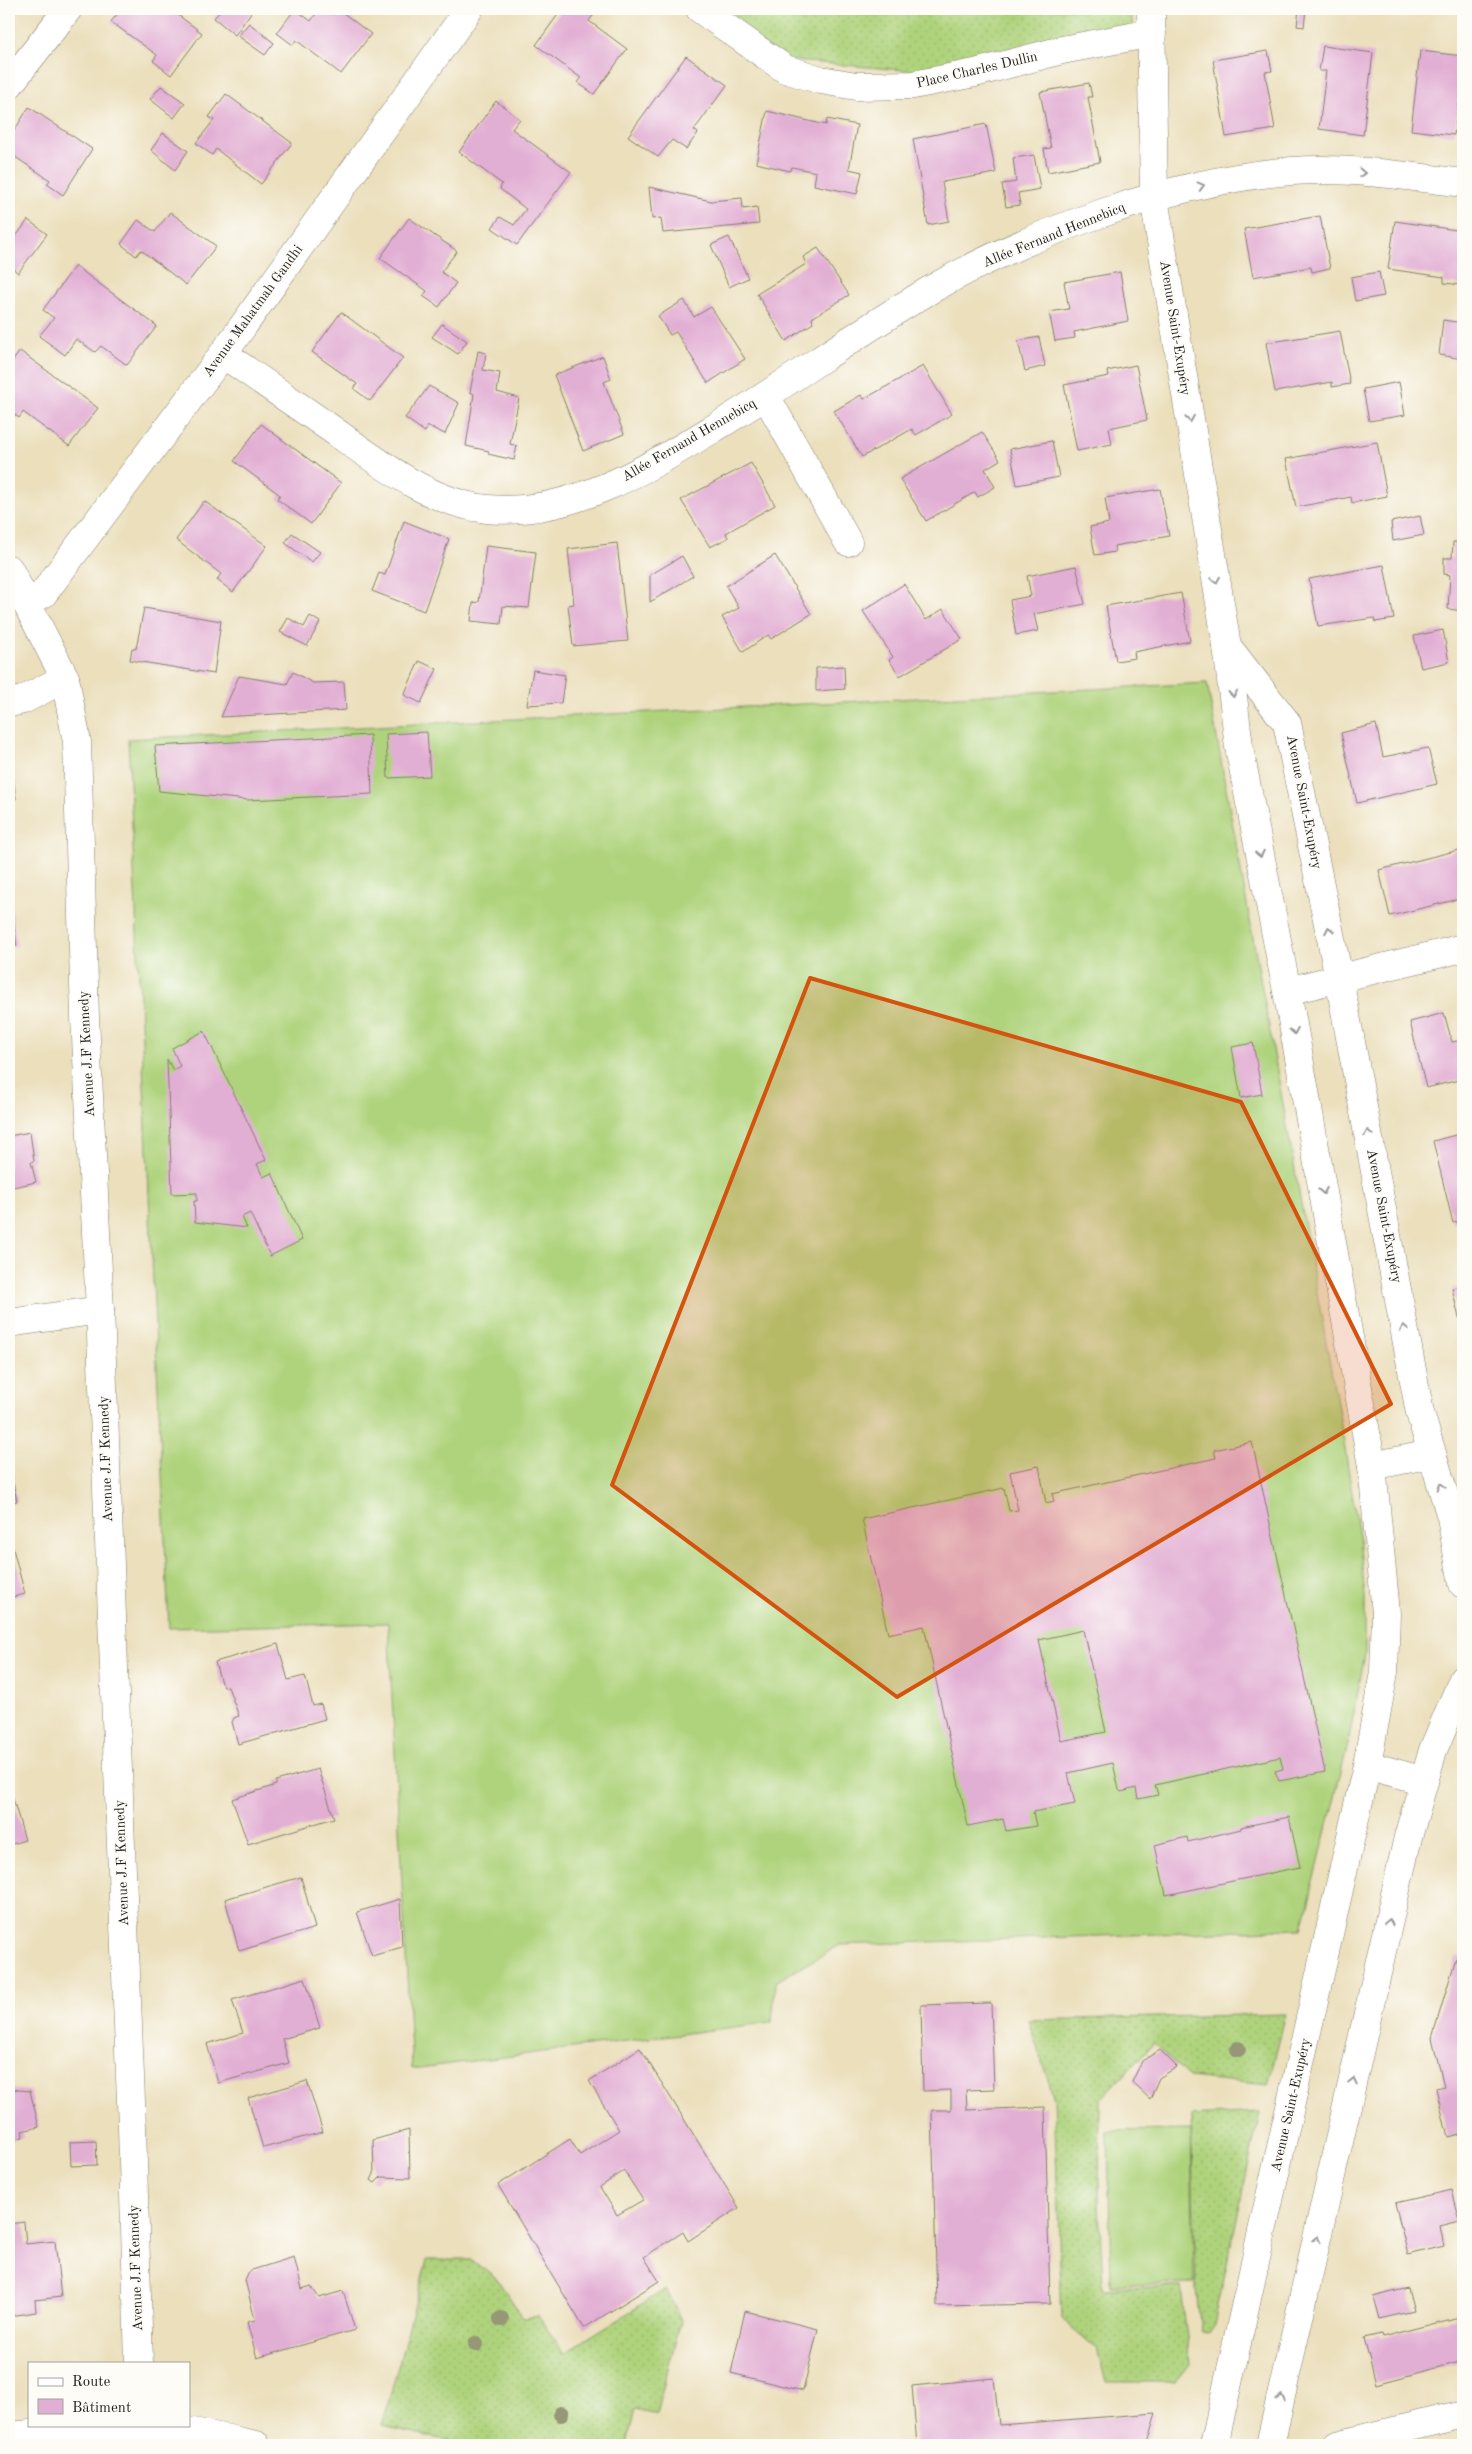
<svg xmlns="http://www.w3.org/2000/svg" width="1472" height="2454" viewBox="0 0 1472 2454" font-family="'Old Standard TT',serif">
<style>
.grass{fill:url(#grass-dots);stroke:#66784c}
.garden{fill:#afd37c;stroke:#66784c}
.building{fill:#e2afd4;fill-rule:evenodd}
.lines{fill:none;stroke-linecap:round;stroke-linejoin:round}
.street-casing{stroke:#847e6c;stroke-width:29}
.street{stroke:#fff;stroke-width:28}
.tree{fill:#959777}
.oneway{stroke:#999}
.marked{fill:#d4530e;fill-opacity:0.2;stroke:#d4530e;stroke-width:4;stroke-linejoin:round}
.labels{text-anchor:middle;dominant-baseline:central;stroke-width:4;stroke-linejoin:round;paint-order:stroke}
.street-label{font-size:14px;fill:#1c1c1c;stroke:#fdfcf7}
</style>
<defs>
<pattern id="grass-dots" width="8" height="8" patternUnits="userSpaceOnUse" patternTransform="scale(1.25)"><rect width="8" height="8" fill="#afd37c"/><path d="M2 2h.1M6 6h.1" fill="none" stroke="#96b56b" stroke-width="1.8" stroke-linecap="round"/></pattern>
</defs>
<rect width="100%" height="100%" fill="#fdfcf7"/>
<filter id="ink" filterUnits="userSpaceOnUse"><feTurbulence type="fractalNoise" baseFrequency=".02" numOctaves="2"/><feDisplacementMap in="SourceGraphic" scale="10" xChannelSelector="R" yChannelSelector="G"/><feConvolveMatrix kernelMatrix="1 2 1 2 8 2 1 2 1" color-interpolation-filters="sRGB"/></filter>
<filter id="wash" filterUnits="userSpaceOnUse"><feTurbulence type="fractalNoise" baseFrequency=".0096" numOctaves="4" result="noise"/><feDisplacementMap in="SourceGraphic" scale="20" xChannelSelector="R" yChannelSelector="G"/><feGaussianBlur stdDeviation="1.12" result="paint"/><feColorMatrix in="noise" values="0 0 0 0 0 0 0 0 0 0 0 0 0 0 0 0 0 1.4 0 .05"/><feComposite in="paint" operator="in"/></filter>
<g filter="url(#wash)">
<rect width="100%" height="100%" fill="#ebdfbc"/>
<!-- grass -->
<g class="grass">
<polygon points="710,9 1131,9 1133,32 914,71 785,60"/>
<polygon points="1286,2014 1268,2085 1189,2077 1154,2043 1100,2100 1099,2204 1103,2288 1181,2287 1190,2363 1175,2382 1106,2382 1097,2349 1062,2319 1054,2098 1028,2020"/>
<polygon points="1260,2112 1214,2324 1208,2333 1201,2332 1196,2289 1191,2116"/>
<polygon points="427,2260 472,2260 499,2281 523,2318 538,2316 564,2353 666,2289 681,2320 656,2414 635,2409 627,2445 469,2445 382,2426"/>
</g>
<!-- garden -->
<g class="garden">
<polygon points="1207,683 1342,1431 1359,1536 1365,1597 1365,1654 1348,1744 1302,1929 840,1945 775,1982 772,2022 412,2069 388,1623 169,1628 128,739"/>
<polygon points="1191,2130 1194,2284 1111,2285 1108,2131"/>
</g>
<g id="blocks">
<!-- building -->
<g class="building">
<polygon points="121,9 170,9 202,33 171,75 153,61 157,55 111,22"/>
<polygon points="222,9 249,9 252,11 235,35 214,18"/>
<polygon points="295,9 311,21 319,9 338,9 371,34 341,74 296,40 293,45 277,33"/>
<polygon points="562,9 598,9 589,21 627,49 594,94 578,83 581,78 536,45"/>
<polygon points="1299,9 1306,9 1304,27 1297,26"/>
<polygon points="249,23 274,43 265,55 238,36"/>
<polygon points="1323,46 1373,53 1363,135 1319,129 1326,71 1319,71"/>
<polygon points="1268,51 1272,71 1265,72 1275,129 1226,137 1213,60"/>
<polygon points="1420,51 1463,56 1463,79 1454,135 1411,130"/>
<polygon points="686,56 727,85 694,130 698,133 686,149 672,140 658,157 628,136"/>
<polygon points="1089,83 1092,97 1088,97 1100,162 1048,172 1044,149 1051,148 1040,92"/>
<polygon points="161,86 185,103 174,118 150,99"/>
<polygon points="226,94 292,143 261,184 216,149 212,155 196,143 214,120 209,117"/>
<polygon points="496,101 520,119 512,129 571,172 517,245 492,228 500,217 514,225 526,209 500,189 502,184 459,152"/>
<polygon points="29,107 92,149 63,195 47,184 50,180 9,153 9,139"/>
<polygon points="767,111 826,125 827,119 857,125 849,169 862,172 857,194 814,185 816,172 792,167 790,171 756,163"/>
<polygon points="986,124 996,173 942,182 949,221 928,225 913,139"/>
<polygon points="163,133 188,151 175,170 151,150"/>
<polygon points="1034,155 1040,189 1018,193 1020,205 1006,207 1002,184 1016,182 1013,158"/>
<polygon points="649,187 711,201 742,198 743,209 757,207 759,224 663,233 661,218 652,219"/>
<polygon points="170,212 216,246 186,285 141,250 136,256 121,244 138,220 155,232"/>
<polygon points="1320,216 1330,268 1312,272 1311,267 1253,277 1244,229"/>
<polygon points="409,218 457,251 441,272 456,283 439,307 423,296 427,291 380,258"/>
<polygon points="28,220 47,234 18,273 9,265 9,246"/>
<polygon points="1395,221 1463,231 1463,285 1444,283 1444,277 1388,269"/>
<polygon points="729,237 748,278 729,287 711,245"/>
<polygon points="818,248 849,295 812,318 813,323 786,341 757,294 806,264 803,257"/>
<polygon points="75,266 157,326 127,365 101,346 95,352 76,339 65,355 39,336 54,318 43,310"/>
<polygon points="1120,272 1128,321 1074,332 1075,338 1055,341 1049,312 1069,309 1064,282"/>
<polygon points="1379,272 1384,296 1355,301 1351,277"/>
<polygon points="684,300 694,317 711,307 745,359 708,383 676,332 670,335 658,316"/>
<polygon points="341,312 403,358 370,401 354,389 357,384 312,352"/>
<polygon points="1443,320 1463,323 1463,359 1439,355"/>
<polygon points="442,324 467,341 458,354 432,337"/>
<polygon points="1340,331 1350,384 1332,387 1332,382 1275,392 1266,343"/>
<polygon points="1039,337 1045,366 1025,371 1018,341"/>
<polygon points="20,351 98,408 69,446 23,412 19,418 9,410 9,366"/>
<polygon points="478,351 486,353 483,370 500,373 497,392 519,398 510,444 517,446 514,460 488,454 489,451 466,446 474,394 470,392"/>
<polygon points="603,356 611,379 604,382 624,434 583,451 554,375"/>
<polygon points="1136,365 1147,420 1109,428 1112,444 1077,451 1064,385 1109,376 1107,371"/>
<polygon points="923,366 952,414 916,435 912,429 862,457 834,411 861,395 864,399"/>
<polygon points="1399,382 1405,415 1369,421 1363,389"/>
<polygon points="429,386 459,403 445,434 428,426 425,432 405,418"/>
<polygon points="261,424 341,483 311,524 277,499 280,495 234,461"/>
<polygon points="982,432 1000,460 985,469 995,487 978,497 975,492 926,521 900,479"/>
<polygon points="1052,441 1059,477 1017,485 1010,449"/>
<polygon points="1377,442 1387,496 1352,503 1351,497 1296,507 1286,459"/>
<polygon points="751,463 775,505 726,533 728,538 710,547 681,500"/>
<polygon points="1160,489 1169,536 1114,546 1115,552 1095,555 1090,527 1109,523 1105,498"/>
<polygon points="204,501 267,546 233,592 217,580 221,574 176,540"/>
<polygon points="1420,516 1424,535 1393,541 1391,522"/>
<polygon points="404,521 449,539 424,611 372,591 379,573 385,575"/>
<polygon points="292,533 320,552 312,562 285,543"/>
<polygon points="1453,542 1463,542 1463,611 1448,609 1450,575 1444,574 1444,558 1452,558"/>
<polygon points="617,543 628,641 573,646 568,605 574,604 568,549"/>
<polygon points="486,546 536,552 529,608 503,606 501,624 471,621 473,603 479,602"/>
<polygon points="775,555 811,614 771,639 768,635 743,652 722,617 739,608 726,586"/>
<polygon points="682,556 693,576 650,602 650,575"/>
<polygon points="1384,565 1394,619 1375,622 1374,618 1318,626 1309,579"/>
<polygon points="1076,566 1085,604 1034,614 1038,631 1016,635 1010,600 1031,596 1027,576"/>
<polygon points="904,584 926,620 943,609 962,639 900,676 889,660 893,657 863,611"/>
<polygon points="1181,593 1190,641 1134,652 1135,658 1116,661 1106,606"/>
<polygon points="144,608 221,621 214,674 130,660 132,648 136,649"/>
<polygon points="310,616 320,622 307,646 280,632 288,618 304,627"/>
<polygon points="1443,630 1449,662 1421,668 1414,636"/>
<polygon points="419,661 437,669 421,703 404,695"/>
<polygon points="844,666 845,689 816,691 816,668"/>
<polygon points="533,670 565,675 561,703 527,705"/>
<polygon points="293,672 313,683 344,682 346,710 221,717 239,676 287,684"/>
<polygon points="1376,724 1383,757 1428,748 1437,784 1357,803 1341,733"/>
<polygon points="427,732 430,776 388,778 386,734"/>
<polygon points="370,735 372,794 248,800 159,791 155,746"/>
<polygon points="9,770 12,770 16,799 9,799"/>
<polygon points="1463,849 1463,898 1390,916 1379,870"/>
<polygon points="10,901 17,946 9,947 9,902"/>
<polygon points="1444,1013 1452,1042 1463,1040 1463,1079 1426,1088 1410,1022"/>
<polygon points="204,1031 266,1160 257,1164 263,1177 272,1173 302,1240 270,1256 250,1213 242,1217 247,1228 195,1222 194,1201 197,1201 197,1193 172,1194 167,1059 173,1070 180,1066 172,1048"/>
<polygon points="1253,1043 1262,1094 1241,1098 1232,1047"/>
<polygon points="30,1132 34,1161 31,1162 36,1182 9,1188 9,1136"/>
<polygon points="1463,1133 1463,1221 1453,1223 1433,1141"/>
<polygon points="1463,1286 1463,1317 1459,1318 1452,1288"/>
<path d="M1252 1442 1325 1772 1279 1781 1275 1771 1283 1769 1280 1757 1155 1785 1158 1795 1138 1799 1136 1788 1121 1792 1119 1790 1113 1763 1068 1773 1075 1804 1033 1812 1036 1826 1006 1831 1003 1819 968 1826 924 1626 888 1634 862 1519 1004 1488 1009 1511 1018 1510 1010 1472 1039 1466 1046 1503 1054 1501 1052 1494 1216 1458 1214 1450ZM1083 1630 1106 1732 1061 1741 1039 1640Z"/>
<polygon points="9,1463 13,1478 9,1479"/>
<polygon points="13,1483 17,1501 9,1503 9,1485"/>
<polygon points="9,1545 12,1545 25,1594 9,1598"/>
<polygon points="278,1644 288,1680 305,1676 313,1706 321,1704 325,1719 238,1744 232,1722 234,1718 239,1716 228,1687 224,1686 221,1683 215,1662"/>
<polygon points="9,1680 15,1704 9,1706"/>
<polygon points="318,1769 334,1818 248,1844 232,1799 276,1785 276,1781"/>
<polygon points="9,1785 25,1840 9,1845"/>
<polygon points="1289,1817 1300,1867 1166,1895 1155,1845 1187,1837 1188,1842 1241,1829 1241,1827"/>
<polygon points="301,1877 315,1928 239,1951 225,1899"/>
<polygon points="400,1899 402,1947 372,1956 357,1912"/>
<polygon points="1463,1956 1463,2134 1448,2138 1436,2088 1444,2086 1432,2038 1456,1958"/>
<polygon points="305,1978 320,2028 282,2039 289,2063 218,2083 207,2044 243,2033 232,2000"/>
<polygon points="991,2003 994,2089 966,2090 967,2110 1045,2107 1050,2304 937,2306 932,2110 951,2110 951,2090 923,2091 921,2005"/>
<path d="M640 2048 739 2208 688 2241 683 2232 644 2257 659 2281 584 2328 498 2185 570 2139 580 2155 619 2130 589 2081ZM624 2171 643 2200 617 2215 600 2187Z"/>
<polygon points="1160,2050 1177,2067 1159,2078 1150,2099 1132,2082 1142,2061"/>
<polygon points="307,2081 323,2132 263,2148 248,2098"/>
<polygon points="9,2089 30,2091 39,2127 22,2131 23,2137 9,2141"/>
<polygon points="409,2130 410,2178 381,2177 375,2183 371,2180 374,2174 373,2140"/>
<polygon points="96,2141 97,2165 71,2166 70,2142"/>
<polygon points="1452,2190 1460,2221 1440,2226 1444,2246 1408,2255 1395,2203"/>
<polygon points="24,2222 26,2244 55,2241 61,2297 35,2300 36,2312 9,2316 9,2224"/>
<polygon points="294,2257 302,2289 311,2286 319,2298 343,2291 355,2330 257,2358 247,2322 255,2320 245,2280 249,2271"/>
<polygon points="1408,2288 1414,2311 1379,2319 1373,2297"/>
<polygon points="745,2311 818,2329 803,2391 731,2373"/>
<polygon points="1463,2316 1463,2361 1376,2384 1364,2338 1381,2334 1382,2337"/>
<polygon points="994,2378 999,2425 1156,2413 1146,2445 917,2445 912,2386"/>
</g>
</g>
</g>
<g filter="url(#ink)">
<use href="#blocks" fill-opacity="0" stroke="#847e6c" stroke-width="1"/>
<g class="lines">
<!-- street casing -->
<g class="street-casing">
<g id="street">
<polyline points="700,9 785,69 821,80 856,86 913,85 975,73 1062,50 1152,33"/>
<polyline points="1151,9 1154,198 1227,646 1239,747 1287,991 1372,1466 1386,1613 1384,1672 1367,1765 1214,2445"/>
<polyline points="9,85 68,9"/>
<path d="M223 354C259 379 295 404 330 428 377 461 429 503 487 509 570 517 648 468 716 427 788 383 857 333 930 290 1031 232 1175 180 1292 171 1349 167 1407 176 1463 183"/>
<polyline points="766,396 848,542"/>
<polyline points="9,569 65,678 77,742 85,1018 100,1310 132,2127 139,2363"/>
<polyline points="26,603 43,594 223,354 469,9"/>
<polyline points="1227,646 1287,723 1339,978 1420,1413 1451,1517 1463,1584"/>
<polyline points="9,703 23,700 65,678"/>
<polyline points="1287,991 1463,948"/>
<polyline points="9,1323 100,1310"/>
<polyline points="1372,1466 1431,1454"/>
<polyline points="1367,1765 1424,1781"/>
<path d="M9 2436C52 2432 96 2426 139 2427 178 2427 219 2437 256 2445"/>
<polyline points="1270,2445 1408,1837 1433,1750 1463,1679"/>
<polyline points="1337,2445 1463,2414"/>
</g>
</g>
<!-- street -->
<use href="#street" class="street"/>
</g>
<!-- trees -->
<g class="tree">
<circle cx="1238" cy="2049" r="8"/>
<circle cx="501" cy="2319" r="8"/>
<circle cx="476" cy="2344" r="8"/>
<circle cx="561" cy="2414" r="8"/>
</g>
<!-- one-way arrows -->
<defs><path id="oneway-chevron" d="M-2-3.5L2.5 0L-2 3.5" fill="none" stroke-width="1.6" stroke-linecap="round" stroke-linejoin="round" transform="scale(1.25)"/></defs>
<g class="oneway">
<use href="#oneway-chevron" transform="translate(1362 173) rotate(3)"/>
<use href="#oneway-chevron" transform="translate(1201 186) rotate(-15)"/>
<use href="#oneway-chevron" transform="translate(1190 419) rotate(81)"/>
<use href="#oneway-chevron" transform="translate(1216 580) rotate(81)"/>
<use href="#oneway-chevron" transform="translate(1233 694) rotate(83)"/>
<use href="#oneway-chevron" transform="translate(1260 854) rotate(79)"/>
<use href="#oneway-chevron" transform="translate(1329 930) rotate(-101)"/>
<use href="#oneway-chevron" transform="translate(1294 1031) rotate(80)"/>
<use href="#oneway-chevron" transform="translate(1368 1133) rotate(-101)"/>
<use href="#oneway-chevron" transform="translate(1323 1191) rotate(80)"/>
<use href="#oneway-chevron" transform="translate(1404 1328) rotate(-101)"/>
<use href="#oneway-chevron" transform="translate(1441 1486) rotate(-108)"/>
<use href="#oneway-chevron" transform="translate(1389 1922) rotate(-77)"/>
<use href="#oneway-chevron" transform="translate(1353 2081) rotate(-77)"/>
<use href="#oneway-chevron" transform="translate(1317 2239) rotate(-77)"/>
<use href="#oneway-chevron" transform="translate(1281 2398) rotate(-77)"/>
</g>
</g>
<!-- marked area -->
<path class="marked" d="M810 978 1241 1102 1391 1404 897 1697 612 1485Z"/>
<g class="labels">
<!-- street labels -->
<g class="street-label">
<text transform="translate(977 70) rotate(-13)">Place Charles Dullin</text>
<text transform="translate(1054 235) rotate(-22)">Allée Fernand Hennebicq</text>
<text transform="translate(253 311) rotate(-54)">Avenue Mahatmah Gandhi</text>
<text transform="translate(1175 328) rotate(81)">Avenue Saint-Exupéry</text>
<text transform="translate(689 440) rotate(-30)">Allée Fernand Hennebicq</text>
<text transform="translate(1304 802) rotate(79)">Avenue Saint-Exupéry</text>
<text transform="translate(87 1054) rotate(-93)">Avenue J.F Kennedy</text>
<text transform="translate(1384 1216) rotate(79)">Avenue Saint-Exupéry</text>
<text transform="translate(106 1459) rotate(-92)">Avenue J.F Kennedy</text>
<text transform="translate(122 1863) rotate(-92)">Avenue J.F Kennedy</text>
<text transform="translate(1291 2105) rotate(-77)">Avenue Saint-Exupéry</text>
<text transform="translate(136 2268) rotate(-92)">Avenue J.F Kennedy</text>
</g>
</g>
<!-- margin -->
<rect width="1472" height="2454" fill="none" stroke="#fdfcf7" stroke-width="30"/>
<!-- legend -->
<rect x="28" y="2362" width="162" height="65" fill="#fdfcf7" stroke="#a3a29f"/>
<rect x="38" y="2378" width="25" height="8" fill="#ffffff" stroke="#a3a29f"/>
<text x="72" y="2386" font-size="15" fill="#1c1c1c">Route</text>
<rect x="38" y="2399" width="25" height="15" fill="#e2afd4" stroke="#a3a29f"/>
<text x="72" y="2412" font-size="15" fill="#1c1c1c">Bâtiment</text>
</svg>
